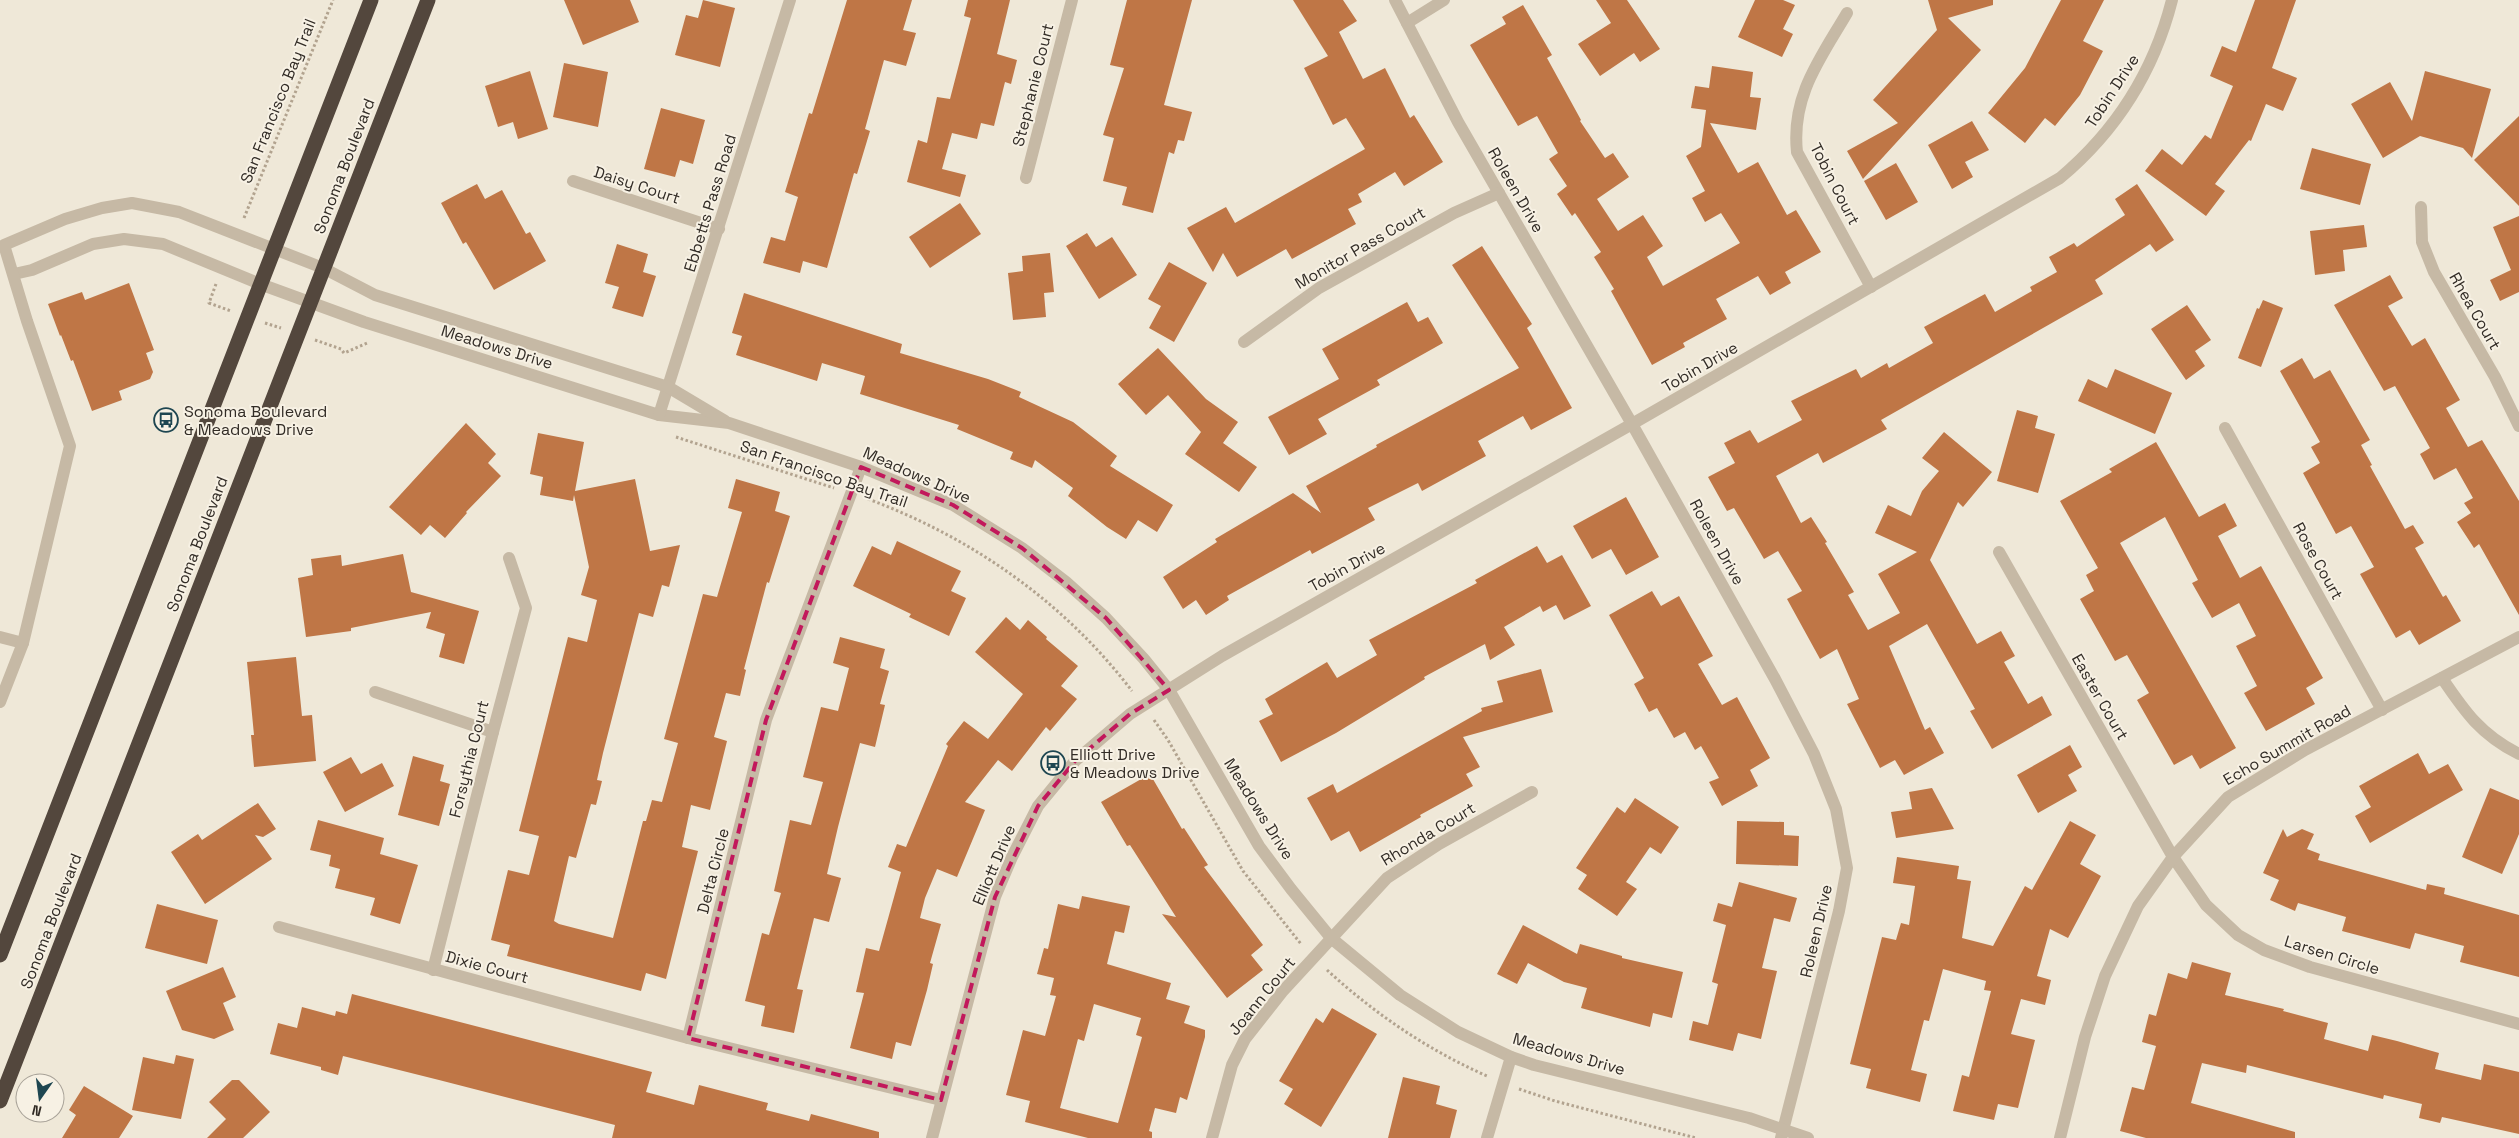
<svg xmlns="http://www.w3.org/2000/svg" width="2519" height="1138" viewBox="0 0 2519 1138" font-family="'Space Grotesk',sans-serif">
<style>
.building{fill:#bf7646;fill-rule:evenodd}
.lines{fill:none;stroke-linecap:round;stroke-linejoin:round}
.path{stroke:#b2a38f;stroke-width:3;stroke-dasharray:2.5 2.5;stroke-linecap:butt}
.minor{stroke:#c6b9a5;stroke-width:12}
.highway{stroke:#53473d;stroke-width:15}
.marked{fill:none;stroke:#c2185b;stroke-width:4;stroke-dasharray:10 6;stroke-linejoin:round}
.labels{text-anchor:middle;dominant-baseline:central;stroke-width:4;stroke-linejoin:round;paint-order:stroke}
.street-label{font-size:16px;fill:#322c26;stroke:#f7f1e4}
.poi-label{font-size:16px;fill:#322c26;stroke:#f7f1e4;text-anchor:start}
</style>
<rect width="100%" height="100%" fill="#efe8d8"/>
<!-- building -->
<g class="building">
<polygon points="564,0 630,0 639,22 583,45"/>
<polygon points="703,0 735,8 720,67 675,55 686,15 698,18"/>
<polygon points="847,0 912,0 903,30 916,33 906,66 884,60 865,129 870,131 857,174 854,173 827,268 803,261 800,273 763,263 771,237 785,241 798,197 785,192 809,113 812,114"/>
<polygon points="968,0 1010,0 997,54 1017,60 1011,84 1005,82 994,126 981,123 977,139 952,133 942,169 966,175 960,197 907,182 918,140 927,143 937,97 950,99 971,18 964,16"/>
<polygon points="1127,0 1192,0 1164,105 1192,112 1184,141 1178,140 1174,154 1169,152 1153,213 1122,205 1127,187 1103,181 1114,138 1103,135 1124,68 1110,65"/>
<polygon points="1293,0 1343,0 1357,21 1339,32 1363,79 1385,68 1410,118 1414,115 1443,162 1404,186 1395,172 1358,194 1362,202 1348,209 1356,224 1292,259 1286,249 1237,277 1223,253 1213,272 1187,228 1226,207 1235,223 1365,149 1346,118 1333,125 1304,68 1328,56"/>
<polygon points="1596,0 1627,0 1660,49 1640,62 1634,53 1600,76 1578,44 1611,23"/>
<polygon points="1755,0 1783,0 1795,5 1783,29 1793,34 1782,57 1738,37"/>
<polygon points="1928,0 1993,0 1993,5 1948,18 1981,50 1863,179 1847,151 1898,123 1873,100 1937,30"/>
<polygon points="2061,0 2104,0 2083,41 2103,51 2080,95 2055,126 2045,118 2025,143 1988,113 2025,68"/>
<polygon points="2255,0 2296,0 2272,68 2297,78 2283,111 2266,104 2251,141 2249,140 2215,184 2225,191 2206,216 2145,171 2162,149 2182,165 2205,135 2211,139 2233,86 2210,76 2222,46 2236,52"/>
<polygon points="1523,5 1552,55 1547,58 1581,120 1580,121 1605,158 1613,153 1629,177 1597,199 1618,231 1643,215 1663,246 1647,257 1663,286 1740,243 1721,213 1705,222 1692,198 1705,191 1686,156 1701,147 1706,110 1691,108 1695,86 1709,88 1712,66 1753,72 1750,97 1761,98 1756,130 1710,123 1738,173 1758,162 1787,215 1796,210 1821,252 1785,272 1791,283 1770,295 1758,276 1716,299 1727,319 1683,343 1685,347 1652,365 1611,291 1614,289 1594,257 1601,252 1575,213 1572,216 1557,194 1567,186 1549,159 1558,153 1537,116 1518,126 1470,45 1506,24 1502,17"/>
<polygon points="564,63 608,72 598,127 553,117"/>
<polygon points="530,71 548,129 518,139 513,122 498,127 485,86"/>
<polygon points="2425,71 2491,89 2472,158 2463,148 2420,136 2383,158 2351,104 2390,82 2412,121"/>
<polygon points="661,108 705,120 693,164 680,160 675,177 644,169"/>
<polygon points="2519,116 2519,206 2474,160"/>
<polygon points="1972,121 1989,150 1965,162 1973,177 1952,189 1928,145"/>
<polygon points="2312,148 2371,164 2360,205 2300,189"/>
<polygon points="1896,163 1918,202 1886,220 1864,181"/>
<polygon points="477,184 485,199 502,190 526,234 530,232 546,261 494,290 466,242 463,244 441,203"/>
<polygon points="2137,184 2174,240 2156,252 2150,244 2095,280 2103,294 1881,420 1887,429 1823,463 1818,453 1776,476 1801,523 1811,517 1827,542 1825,543 1854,592 1848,595 1868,630 1900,613 1878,574 1917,552 1875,533 1888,505 1911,516 1922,491 1939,471 1922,458 1944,432 1992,472 1963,507 1958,502 1930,560 1977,644 2001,631 2015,656 2004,662 2028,704 2042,696 2052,715 1992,749 1970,711 1975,709 1927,624 1889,646 1925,730 1930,727 1944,753 1904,775 1895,760 1880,768 1847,704 1859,699 1837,649 1820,659 1787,599 1802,591 1778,551 1764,559 1734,508 1727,511 1708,477 1735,463 1724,443 1750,430 1758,443 1802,420 1791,401 1856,369 1861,378 1887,363 1889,368 1933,343 1924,327 1985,294 1995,312 2032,291 2030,287 2057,272 2049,257 2074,243 2077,247 2125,215 2115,199"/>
<polygon points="960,203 981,234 930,268 909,237"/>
<polygon points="2519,216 2519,292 2500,301 2490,280 2511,270 2493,227"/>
<polygon points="2364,225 2367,247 2343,250 2345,271 2315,275 2310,231"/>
<polygon points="1087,233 1096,247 1112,237 1137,275 1099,299 1066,246"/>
<polygon points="617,244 648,254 643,272 656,276 643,317 612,308 619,287 605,283"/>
<polygon points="1482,246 1532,324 1527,328 1572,408 1531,430 1523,416 1478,441 1486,456 1422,491 1418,483 1368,508 1375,520 1312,554 1310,550 1227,596 1229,600 1206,615 1196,600 1183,609 1163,577 1217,542 1215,539 1293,493 1321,513 1306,486 1377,447 1376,445 1519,368 1452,265"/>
<polygon points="1050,253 1054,292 1044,293 1046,317 1013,320 1008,273 1023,271 1022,256"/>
<polygon points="1169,262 1207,283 1174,342 1149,328 1161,306 1148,299"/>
<polygon points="2390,275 2403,298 2388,306 2412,346 2425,338 2460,400 2446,408 2468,447 2482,440 2519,501 2519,615 2479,544 2474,548 2457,522 2471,513 2464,503 2473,498 2456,468 2434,480 2420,454 2430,448 2395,386 2384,391 2334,305"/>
<polygon points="129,283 154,350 146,353 153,372 150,379 119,391 122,400 92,411 73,360 71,361 61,335 60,336 48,304 82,292 85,300"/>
<polygon points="744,293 902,344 900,353 988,379 1021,392 1019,397 1073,422 1117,456 1110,466 1173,505 1157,532 1138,520 1126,539 1107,527 1068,496 1073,488 1035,460 1032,468 1010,459 1013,452 957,429 959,425 860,394 865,376 822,363 817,381 736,355 742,336 732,333"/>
<polygon points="2263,300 2283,308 2261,367 2238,358 2257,308 2259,309"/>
<polygon points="1407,302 1418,322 1428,317 1443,343 1377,380 1380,385 1318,419 1327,434 1289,455 1268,417 1339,379 1322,349"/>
<polygon points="2187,305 2211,340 2195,351 2205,366 2186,380 2151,329"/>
<polygon points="1158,348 1206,399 1238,422 1223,443 1257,467 1239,492 1185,454 1201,432 1168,395 1146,415 1118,384"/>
<polygon points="2302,358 2314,379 2330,370 2370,440 2361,445 2372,465 2370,466 2405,529 2413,525 2424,543 2415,548 2443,597 2446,595 2461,621 2419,645 2410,630 2396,638 2360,574 2374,567 2351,526 2336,534 2303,473 2320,463 2311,447 2320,442 2280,371"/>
<polygon points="2115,369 2172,393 2155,434 2078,401 2088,379 2107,388"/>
<polygon points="2017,410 2038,416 2035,428 2055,434 2038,493 1997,481"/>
<polygon points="466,423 496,454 488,463 501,476 466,512 467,513 445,538 430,525 421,535 389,507"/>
<polygon points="538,433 584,442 575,491 635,479 650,551 680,545 669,587 662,585 653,617 639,613 603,753 597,780 602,781 596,805 591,804 576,858 569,856 554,921 559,924 613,938 643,821 646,821 652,800 662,802 678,743 664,739 703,594 717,597 742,512 728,508 736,479 780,492 775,511 790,516 769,583 767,582 744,669 746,670 740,696 726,693 714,737 727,741 710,810 691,805 682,847 698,851 666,979 646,973 641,991 507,956 510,945 491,940 508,870 529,875 539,836 519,831 568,637 587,642 597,600 581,595 589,567 574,495 573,501 540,495 543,477 530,474"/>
<polygon points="2156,442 2199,517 2225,503 2237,526 2218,536 2240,578 2261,566 2323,678 2306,688 2315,704 2266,731 2244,693 2257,686 2236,646 2256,636 2239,603 2212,618 2192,583 2198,580 2165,517 2120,543 2236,748 2200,769 2192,755 2174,765 2137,700 2149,693 2127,655 2115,661 2080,599 2094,591 2086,575 2098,568 2060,501 2112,472 2109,469"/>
<polygon points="1626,497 1659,557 1626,575 1611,549 1592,559 1573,526"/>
<polygon points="897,541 961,571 951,591 966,598 949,636 909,617 911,614 853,586 872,546 891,555"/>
<polygon points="1537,546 1547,563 1562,555 1591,606 1564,620 1556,605 1543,612 1540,606 1504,627 1515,645 1490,660 1485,644 1424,677 1425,679 1336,733 1281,762 1259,721 1273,714 1265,699 1327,662 1337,678 1377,655 1369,640 1477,583 1475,580"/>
<polygon points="403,554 411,592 479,611 464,664 439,657 445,634 426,628 431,612 351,628 351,631 306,637 298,578 313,575 311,559 341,555 342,566"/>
<polygon points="1652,591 1661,606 1679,596 1713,656 1698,664 1722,705 1737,697 1770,758 1750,770 1758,786 1722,806 1709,782 1719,778 1701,746 1695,750 1685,732 1674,738 1657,708 1649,712 1634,684 1644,678 1609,615"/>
<polygon points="1006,617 1020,630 1028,620 1047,637 1046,639 1078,666 1061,686 1077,699 1050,731 1046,727 1012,771 998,760 965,802 985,810 957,877 937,869 925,898 920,918 941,924 930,963 933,964 927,990 911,1046 896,1042 892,1059 850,1048 864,993 856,992 866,948 879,951 901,872 888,867 897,844 906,847 948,746 946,744 964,721 988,739 1023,694 975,652"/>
<polygon points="840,637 885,649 880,668 889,671 880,704 885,705 875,747 860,743 838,827 827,874 841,878 829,922 814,918 797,989 803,990 794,1033 761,1026 765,1006 745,1001 762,933 769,935 781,893 774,891 790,820 811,825 823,782 803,777 821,707 838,711 849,668 833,663"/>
<polygon points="296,657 302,716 312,715 316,761 254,767 251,735 254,735 247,662"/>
<polygon points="1541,669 1553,712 1463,737 1480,767 1466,774 1473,786 1420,815 1421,817 1360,852 1349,831 1331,841 1307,798 1333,784 1337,793 1482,711 1481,708 1503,702 1497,681"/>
<polygon points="2070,745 2082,767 2068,775 2077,791 2038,813 2017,775"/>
<polygon points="2418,753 2429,774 2448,764 2463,790 2370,843 2355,816 2371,807 2359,786"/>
<polygon points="413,756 444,765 440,781 450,784 439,826 398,815"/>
<polygon points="351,757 361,774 382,763 394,786 345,812 323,772"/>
<polygon points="1150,774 1182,829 1184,828 1208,865 1204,867 1263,945 1251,955 1263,970 1227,998 1162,914 1176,917 1130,845 1127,846 1101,802"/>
<polygon points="1932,788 1954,829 1896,838 1891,812 1912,809 1909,792"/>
<polygon points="2490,788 2519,800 2519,834 2502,874 2462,857"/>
<polygon points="1635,798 1679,827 1661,854 1650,847 1626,882 1637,889 1617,916 1578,889 1587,875 1576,868 1617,807 1625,813"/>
<polygon points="258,803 276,829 263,837 255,835 272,859 205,904 171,852 198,834 202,840"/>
<polygon points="318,820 384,838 380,854 418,865 400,924 370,915 375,898 335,888 340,869 329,866 331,855 310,850"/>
<polygon points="1737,821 1784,822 1784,835 1799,836 1798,866 1736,864"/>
<polygon points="2070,821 2096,835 2080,864 2101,876 2068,938 2050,929 2037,976 2051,980 2045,1005 2021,999 2011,1034 2035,1040 2018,1108 1998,1104 1994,1120 1953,1111 1962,1075 1969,1077 1991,991 1984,990 1986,981 1943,969 1929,1021 1924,1020 1911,1070 1927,1074 1920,1102 1866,1088 1871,1069 1850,1064 1882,937 1896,940 1901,923 1909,925 1915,886 1893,883 1897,857 1959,866 1957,879 1971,881 1962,938 1993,946 2025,886 2032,890"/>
<polygon points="2283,829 2287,837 2302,829 2314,834 2307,849 2320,854 2318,860 2426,890 2427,884 2445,888 2444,894 2519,915 2519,977 2460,962 2464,946 2415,933 2410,949 2342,931 2346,917 2298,903 2295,911 2270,900 2279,880 2263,873"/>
<polygon points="1739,882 1797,898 1790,922 1774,918 1762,968 1777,971 1761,1039 1738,1033 1733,1051 1689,1040 1693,1021 1708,1025 1718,984 1712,982 1726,925 1713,921 1718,903 1732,907"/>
<path d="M1082 896 1130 906 1124 933 1115 931 1107 964 1171 983 1166 999 1190 1006 1184 1023 1205 1030V1037L1187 1100 1180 1097 1176 1113 1155 1108 1149 1131 1152 1132V1138H1088L1025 1122 1030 1101 1006 1095 1023 1030 1045 1036 1056 996 1050 995 1054 978 1037 974 1044 948 1048 949 1058 904 1079 909ZM1094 1004 1141 1018 1136 1035 1142 1037 1118 1123 1060 1108 1078 1039 1084 1041Z"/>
<polygon points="157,904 218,920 207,964 145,948"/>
<polygon points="1523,925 1577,954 1580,944 1622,956 1622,958 1683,972 1672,1018 1653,1013 1650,1027 1581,1008 1587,988 1564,982 1528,963 1517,984 1497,974"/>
<polygon points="2192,962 2231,973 2225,995 2284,1009 2283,1011 2328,1023 2324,1039 2368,1051 2372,1035 2397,1041 2439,1053 2435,1069 2481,1080 2484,1064 2519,1072 2519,1134 2442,1117 2440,1123 2419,1118 2422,1104 2384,1095 2383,1099 2247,1065 2246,1073 2202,1063 2191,1103 2295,1132 2295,1138 2146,1138 2120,1131 2132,1087 2144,1090 2156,1046 2142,1042 2149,1014 2156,1016 2168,973 2187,979"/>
<polygon points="223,967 236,997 223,1003 234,1030 214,1039 182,1030 166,991"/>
<polygon points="352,994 652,1072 646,1092 694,1105 699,1085 768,1103 766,1110 809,1121 811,1114 879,1132 879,1138 612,1138 615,1125 439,1080 343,1056 338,1075 321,1070 321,1067 270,1054 278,1023 297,1028 302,1007 335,1016 336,1011 347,1014"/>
<polygon points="1332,1008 1377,1034 1321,1127 1284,1104 1293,1089 1279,1081 1316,1018 1323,1023"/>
<polygon points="176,1055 194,1059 181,1119 132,1110 143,1057 174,1064"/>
<polygon points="1403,1077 1440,1086 1436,1104 1457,1110 1450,1138 1388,1138"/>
<polygon points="232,1080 239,1080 270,1112 243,1138 207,1138 226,1119 209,1102"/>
<polygon points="84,1086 133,1116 119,1138 62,1138 76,1115 69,1110"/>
</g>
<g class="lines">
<!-- path -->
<g class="path">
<polyline points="244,218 333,0"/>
<polyline points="216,284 209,303 231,311"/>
<polyline points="265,323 281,328"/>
<polyline points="315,340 341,349 344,353 367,343"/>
<polyline points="676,437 834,488"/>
<path d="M868 499C973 538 1065 603 1132 691"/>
<polyline points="1154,720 1168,740 1243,871 1301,944"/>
<path d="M1327 970C1375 1014 1428 1050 1487 1076"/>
<polyline points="1519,1089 1555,1101 1696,1138"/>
</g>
<!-- minor -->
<g class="minor">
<polyline points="1395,0 1458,122 1632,424 1775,679 1814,754 1836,809 1847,868 1839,911 1781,1138"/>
<path d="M1847 13C1820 59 1791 96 1797 152L1871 287"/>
<polyline points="1407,23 1444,0"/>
<polyline points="1026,178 1072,0"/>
<polyline points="573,181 719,229"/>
<polyline points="2421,207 2422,242 2434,272 2495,377 2519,426"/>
<polyline points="14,274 32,270 93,244 124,239 163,244 260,284 364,322 659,415 729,423 861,467 953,505 1022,548 1066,582 1106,618 1144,659 1169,690 1259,846 1291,889 1331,938 1400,995 1458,1032 1511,1057 1534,1065 1749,1118 1808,1138"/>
<polyline points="1244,342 1319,288 1454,213 1499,193"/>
<polyline points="659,415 790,0"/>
<polyline points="2225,428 2382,710"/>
<polyline points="1999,552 2173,857 2206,905 2238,935 2264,950 2310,967 2519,1024"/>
<polyline points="0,637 23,643"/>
<path d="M2442 678C2465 712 2481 735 2519 754"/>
<polyline points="375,692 493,732"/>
<polyline points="0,702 23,643 70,446 27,321 4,245 65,219 102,208 132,203 179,212 323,268 375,295 668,387 725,421"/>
<polyline points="279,927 688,1038 941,1100"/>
<polyline points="433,970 493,732 526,608 509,558"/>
<polyline points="688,1038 766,720 861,467"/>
<path d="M932 1138 995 897 1012 857 1038 806 1075 761 1130 714 1222 656 1632 424 2060 178C2116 131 2154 71 2172 0"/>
<polyline points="1212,1138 1232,1065 1245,1039 1282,992 1387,878 1439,844 1532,792"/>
<polyline points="1487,1138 1511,1057"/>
<polyline points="2060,1138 2085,1037 2105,976 2138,906 2173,857 2228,797 2305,750 2519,637"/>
</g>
<!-- highway -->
<g class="highway">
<polyline points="0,955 371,0"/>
<polyline points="0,1101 428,0"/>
</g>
</g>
<!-- marked area -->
<path class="marked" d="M861 467 953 505 1022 548 1106 618 1169 690 1130 714 1075 761 1038 806 995 897 941 1100 688 1038 766 720Z"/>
<!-- icons -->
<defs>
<g id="bus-ring" transform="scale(1.25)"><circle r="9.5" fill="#f7f1e4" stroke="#1e4651" stroke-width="1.5"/><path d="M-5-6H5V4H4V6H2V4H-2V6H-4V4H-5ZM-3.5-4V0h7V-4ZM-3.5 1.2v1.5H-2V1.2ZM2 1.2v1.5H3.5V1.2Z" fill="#1e4651"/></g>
</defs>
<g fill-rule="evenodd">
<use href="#bus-ring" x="166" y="420"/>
<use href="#bus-ring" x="1053" y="763"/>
</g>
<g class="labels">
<!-- street labels -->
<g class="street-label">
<text transform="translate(1033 85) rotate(-76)">Stephanie Court</text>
<text transform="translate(2112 91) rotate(-57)">Tobin Drive</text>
<text transform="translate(278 101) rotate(-68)">San Francisco Bay Trail</text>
<text transform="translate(344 166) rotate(-69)">Sonoma Boulevard</text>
<text transform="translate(1835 184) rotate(63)">Tobin Court</text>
<text transform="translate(637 185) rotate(18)">Daisy Court</text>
<text transform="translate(1516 190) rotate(60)">Roleen Drive</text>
<text transform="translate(710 203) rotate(-73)">Ebbetts Pass Road</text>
<text transform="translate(1360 248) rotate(-30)">Monitor Pass Court</text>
<text transform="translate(2475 311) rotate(60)">Rhea Court</text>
<text transform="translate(497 347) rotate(17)">Meadows Drive</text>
<text transform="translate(1700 367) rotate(-30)">Tobin Drive</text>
<text transform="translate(824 474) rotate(19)">San Francisco Bay Trail</text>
<text transform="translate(917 475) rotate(24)">Meadows Drive</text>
<text transform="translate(1717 542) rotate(61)">Roleen Drive</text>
<text transform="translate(197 544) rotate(-69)">Sonoma Boulevard</text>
<text transform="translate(2318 561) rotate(61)">Rose Court</text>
<text transform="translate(1347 567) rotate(-29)">Tobin Drive</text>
<text transform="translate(2100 697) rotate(60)">Easter Court</text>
<text transform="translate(2287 745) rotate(-30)">Echo Summit Road</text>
<text transform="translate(469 759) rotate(-76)">Forsythia Court</text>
<text transform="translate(1259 809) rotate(58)">Meadows Drive</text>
<text transform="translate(1428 834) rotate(-31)">Rhonda Court</text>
<text transform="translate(994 865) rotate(-67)">Elliott Drive</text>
<text transform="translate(713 871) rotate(-76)">Delta Circle</text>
<text transform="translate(51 921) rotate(-69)">Sonoma Boulevard</text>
<text transform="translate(1816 931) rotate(-77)">Roleen Drive</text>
<text transform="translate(2332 955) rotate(17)">Larsen Circle</text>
<text transform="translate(487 967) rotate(15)">Dixie Court</text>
<text transform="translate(1262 996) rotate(-51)">Joann Court</text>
<text transform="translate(1569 1054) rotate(16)">Meadows Drive</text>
</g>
<!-- poi labels -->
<g class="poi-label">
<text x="184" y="411">Sonoma Boulevard<tspan x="184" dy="18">&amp; Meadows Drive</tspan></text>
<text x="1070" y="754">Elliott Drive<tspan x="1070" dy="18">&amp; Meadows Drive</tspan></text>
</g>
</g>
<!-- north arrow -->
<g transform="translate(40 1098) rotate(194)"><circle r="24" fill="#f7f1e4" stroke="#a8a298"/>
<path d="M0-4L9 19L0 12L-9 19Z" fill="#1e4651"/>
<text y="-8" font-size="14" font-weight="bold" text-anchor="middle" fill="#322c26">N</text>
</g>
</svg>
